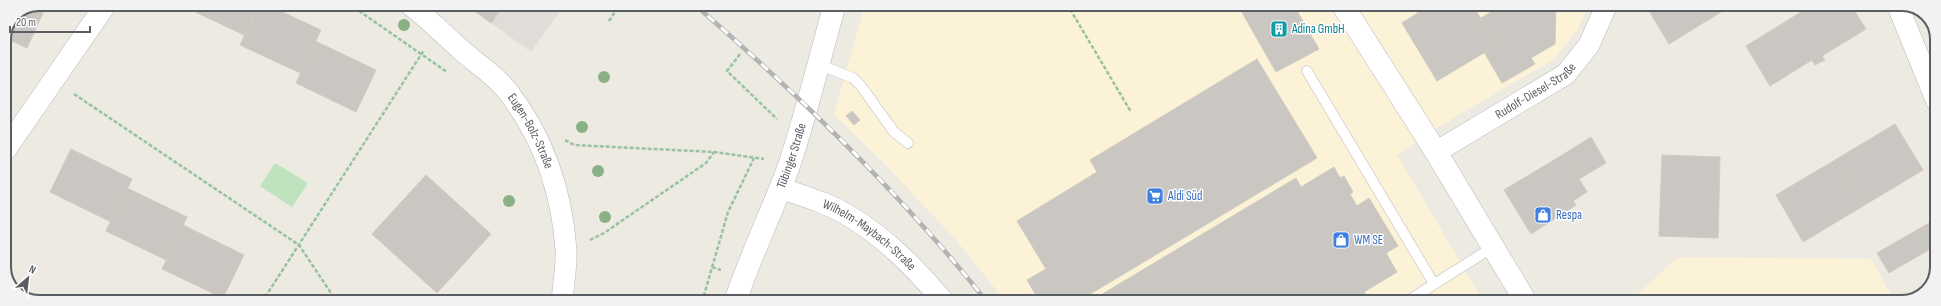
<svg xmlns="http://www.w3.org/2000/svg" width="1941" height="306" viewBox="0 0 1941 306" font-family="'Sofia Sans Condensed',sans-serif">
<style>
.commercial{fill:#fcf2d7}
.industrial{fill:#e0ddd9}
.green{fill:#bfe3be}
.building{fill:#cac6c1;stroke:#d1cbc0}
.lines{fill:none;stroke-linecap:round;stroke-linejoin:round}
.service-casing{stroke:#b7b9be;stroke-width:11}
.minor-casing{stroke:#b7b9be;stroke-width:22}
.tertiary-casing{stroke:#b7b9be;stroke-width:23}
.secondary-casing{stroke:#b5b8be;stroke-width:23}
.path{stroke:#98c3a3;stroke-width:2.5;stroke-dasharray:4 2;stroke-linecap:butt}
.service{stroke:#fff;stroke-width:10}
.minor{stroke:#fff;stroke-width:21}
.tertiary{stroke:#fff;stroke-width:22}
.secondary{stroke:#fff;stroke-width:22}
.rail-casing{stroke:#b2b3b3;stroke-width:4.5}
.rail{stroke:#fff;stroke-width:3;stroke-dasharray:9;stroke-linecap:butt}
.tree{fill:#89b185}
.labels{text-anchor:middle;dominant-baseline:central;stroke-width:3;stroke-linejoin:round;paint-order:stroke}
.culture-label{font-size:13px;fill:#0d838f;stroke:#fff;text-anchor:start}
.street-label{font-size:13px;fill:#5a5e62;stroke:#fff}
.shop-label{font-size:13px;fill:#366cbe;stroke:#fff;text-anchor:start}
.rim{fill:none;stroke:#5a5e62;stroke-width:2}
</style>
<rect width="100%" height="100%" fill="#eceae1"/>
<!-- commercial -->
<g class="commercial">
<polygon points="865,4 1589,4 1577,31 1554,59 1443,124 1397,155 1484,302 1006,302 956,240 885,164 834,114"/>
<polygon points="1678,257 1871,259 1895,302 1629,302"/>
</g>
<!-- industrial -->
<polygon class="industrial" points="465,4 565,4 531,52"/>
<!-- green -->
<polygon class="green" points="275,163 308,183 292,207 260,186"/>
<!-- building -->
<g class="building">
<polygon points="39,4 47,4 27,48 5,38 15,14"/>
<polygon points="186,4 259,4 244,35 185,7"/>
<polygon points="259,4 265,4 321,30 300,73 240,45"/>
<polygon points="465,4 505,4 491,23"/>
<polygon points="907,4 920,4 914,11"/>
<polygon points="1237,4 1249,4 1240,9"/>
<polygon points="1249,4 1293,4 1319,49 1276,72 1240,9"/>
<polygon points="1432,4 1472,4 1497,45 1437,81 1402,23"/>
<polygon points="1500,4 1556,4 1555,44 1531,58 1535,64 1502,83 1484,52 1497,45 1481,18 1501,6"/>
<polygon points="1645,4 1734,4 1669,44"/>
<polygon points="1814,4 1850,4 1866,29 1822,56 1825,60 1815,65 1812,60 1770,86 1746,46"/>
<polygon points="315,41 376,70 356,112 296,83"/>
<polygon points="1257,59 1317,158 1077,302 1040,302 1027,280 1046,269 1017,221 1097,172 1090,160"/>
<polygon points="852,111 860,120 854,125 846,116"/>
<polygon points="1895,124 1923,170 1863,206 1835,160"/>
<polygon points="1591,137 1606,163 1579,179 1564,154"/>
<polygon points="71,149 132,179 111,222 50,192"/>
<polygon points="1564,154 1587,192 1573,201 1576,205 1531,234 1504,190"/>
<polygon points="1662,155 1720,157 1718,238 1659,236"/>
<polygon points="1835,160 1863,206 1803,242 1776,195"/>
<polygon points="1334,167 1340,178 1344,176 1353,192 1350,194 1357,206 1369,198 1398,246 1386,253 1397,272 1364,292 1371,302 1089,302 1296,178 1301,187"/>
<polygon points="426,175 491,234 437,293 372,234"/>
<polygon points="127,188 187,217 166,260 106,231"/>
<polygon points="1936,219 1937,245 1889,273 1877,253"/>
<polygon points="183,225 244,255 223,298 162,269"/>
<polygon points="1929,286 1925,293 1905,301 1904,300"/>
</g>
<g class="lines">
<!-- service casing -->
<g class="service-casing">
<g id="service">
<polyline points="818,64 853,78 861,86 894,132 908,143"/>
<polyline points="1307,71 1434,284"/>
<polyline points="1406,302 1493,247"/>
</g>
</g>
<!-- minor casing -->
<g class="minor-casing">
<g id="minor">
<path id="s1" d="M409 4C427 17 442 33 459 48 475 63 496 75 509 93 544 139 562 193 566 250 567 267 563 285 562 302"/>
<polyline points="1897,4 1937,102"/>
<polyline points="4,152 106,4"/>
<path id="s2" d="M1436 152 1566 74 1589 45 1607 4"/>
<path id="s3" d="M780 188C803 196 828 203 849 216 886 238 916 269 944 302"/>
</g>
</g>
<!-- tertiary casing -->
<g class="tertiary-casing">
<polyline id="tertiary" points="1342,4 1436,152 1526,302"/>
</g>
<!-- secondary casing -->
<g class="secondary-casing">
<g id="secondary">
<path id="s4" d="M735 302C751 254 773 210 790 163 807 111 820 57 835 4"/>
</g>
</g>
<!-- path -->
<g class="path">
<polyline points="349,4 447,72"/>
<polyline points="1067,4 1131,112"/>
<polyline points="609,21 620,4"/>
<polyline points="740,54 727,71 777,119"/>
<polyline points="74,94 299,245 337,302"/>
<polyline points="565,140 574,145 714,152 764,159"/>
<polyline points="590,240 604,233 706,163 714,152"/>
<polyline points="712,267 721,270"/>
<polyline points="262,302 424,50"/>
<polyline points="702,302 728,212 754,158"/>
</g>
<!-- service -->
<use href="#service" class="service"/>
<!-- minor -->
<use href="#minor" class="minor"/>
<!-- tertiary -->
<use href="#tertiary" class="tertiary"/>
<!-- secondary -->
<use href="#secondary" class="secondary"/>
<!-- rail casing -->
<g class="rail-casing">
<path id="rail" d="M694 4C799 95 901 193 987 302"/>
</g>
<!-- rail -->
<use href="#rail" class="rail"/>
</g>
<!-- trees -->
<g class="tree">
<circle cx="404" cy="25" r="6"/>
<circle cx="604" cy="77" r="6"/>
<circle cx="582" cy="127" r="6"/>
<circle cx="598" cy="171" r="6"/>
<circle cx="509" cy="201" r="6"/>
<circle cx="605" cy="217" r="6"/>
</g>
<!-- icons -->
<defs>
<g id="building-square" transform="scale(0.9)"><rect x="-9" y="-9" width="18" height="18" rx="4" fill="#0f9aa8" stroke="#fff"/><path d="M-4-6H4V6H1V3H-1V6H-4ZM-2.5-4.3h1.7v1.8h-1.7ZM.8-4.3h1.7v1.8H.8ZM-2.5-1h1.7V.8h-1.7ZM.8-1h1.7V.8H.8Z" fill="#fff"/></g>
<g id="supermarket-square" transform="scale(0.9)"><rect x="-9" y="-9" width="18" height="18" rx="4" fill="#3f7fe0" stroke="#fff"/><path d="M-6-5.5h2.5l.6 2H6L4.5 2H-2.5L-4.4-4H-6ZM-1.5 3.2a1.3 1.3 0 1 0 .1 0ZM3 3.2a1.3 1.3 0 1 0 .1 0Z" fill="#fff"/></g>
<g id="shop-square" transform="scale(0.9)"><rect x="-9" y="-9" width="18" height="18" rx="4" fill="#3f7fe0" stroke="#fff"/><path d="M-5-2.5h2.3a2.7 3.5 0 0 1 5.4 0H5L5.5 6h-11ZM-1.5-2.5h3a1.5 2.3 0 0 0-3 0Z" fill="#fff"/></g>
</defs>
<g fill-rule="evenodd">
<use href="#building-square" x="1279" y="29"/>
<use href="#supermarket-square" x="1155" y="196"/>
<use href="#shop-square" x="1543" y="215"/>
<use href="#shop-square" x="1341" y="240"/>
</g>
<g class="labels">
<!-- culture labels -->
<g class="culture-label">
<text x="1292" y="29">Adina GmbH</text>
</g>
<!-- street labels -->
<g class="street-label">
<text stroke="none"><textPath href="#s2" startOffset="117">Rudolf-Diesel-Straße</textPath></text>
<text stroke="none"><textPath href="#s1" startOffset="178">Eugen-Bolz-Straße</textPath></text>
<text stroke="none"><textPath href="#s4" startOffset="157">Tübinger Straße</textPath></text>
<text stroke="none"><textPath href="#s3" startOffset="102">Wilhelm-Maybach-Straße</textPath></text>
</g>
<!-- shop labels -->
<g class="shop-label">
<text x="1168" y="196">Aldi Süd</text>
<text x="1556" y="215">Respa</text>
<text x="1354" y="240">WM SE</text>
</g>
</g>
<!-- crop -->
<path d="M0 0H1941V306H0ZM39 11H1902A28 28 0 0 1 1930 39V267A28 28 0 0 1 1902 295H39A28 28 0 0 1 11 267V39A28 28 0 0 1 39 11Z" fill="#f2f2f2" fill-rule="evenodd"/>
<path class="rim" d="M39 11H1902A28 28 0 0 1 1930 39V267A28 28 0 0 1 1902 295H39A28 28 0 0 1 11 267V39A28 28 0 0 1 39 11Z"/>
<!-- north arrow -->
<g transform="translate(28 278) rotate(28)" stroke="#ffffff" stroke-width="3" paint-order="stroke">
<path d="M0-3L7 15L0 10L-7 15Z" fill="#5a5e62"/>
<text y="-6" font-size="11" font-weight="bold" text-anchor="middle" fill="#5a5e62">N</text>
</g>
<!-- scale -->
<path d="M10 26v6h80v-6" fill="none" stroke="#5a5e62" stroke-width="2"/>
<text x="16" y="26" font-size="12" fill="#5a5e62" stroke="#ffffff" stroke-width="3" paint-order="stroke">20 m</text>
</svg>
